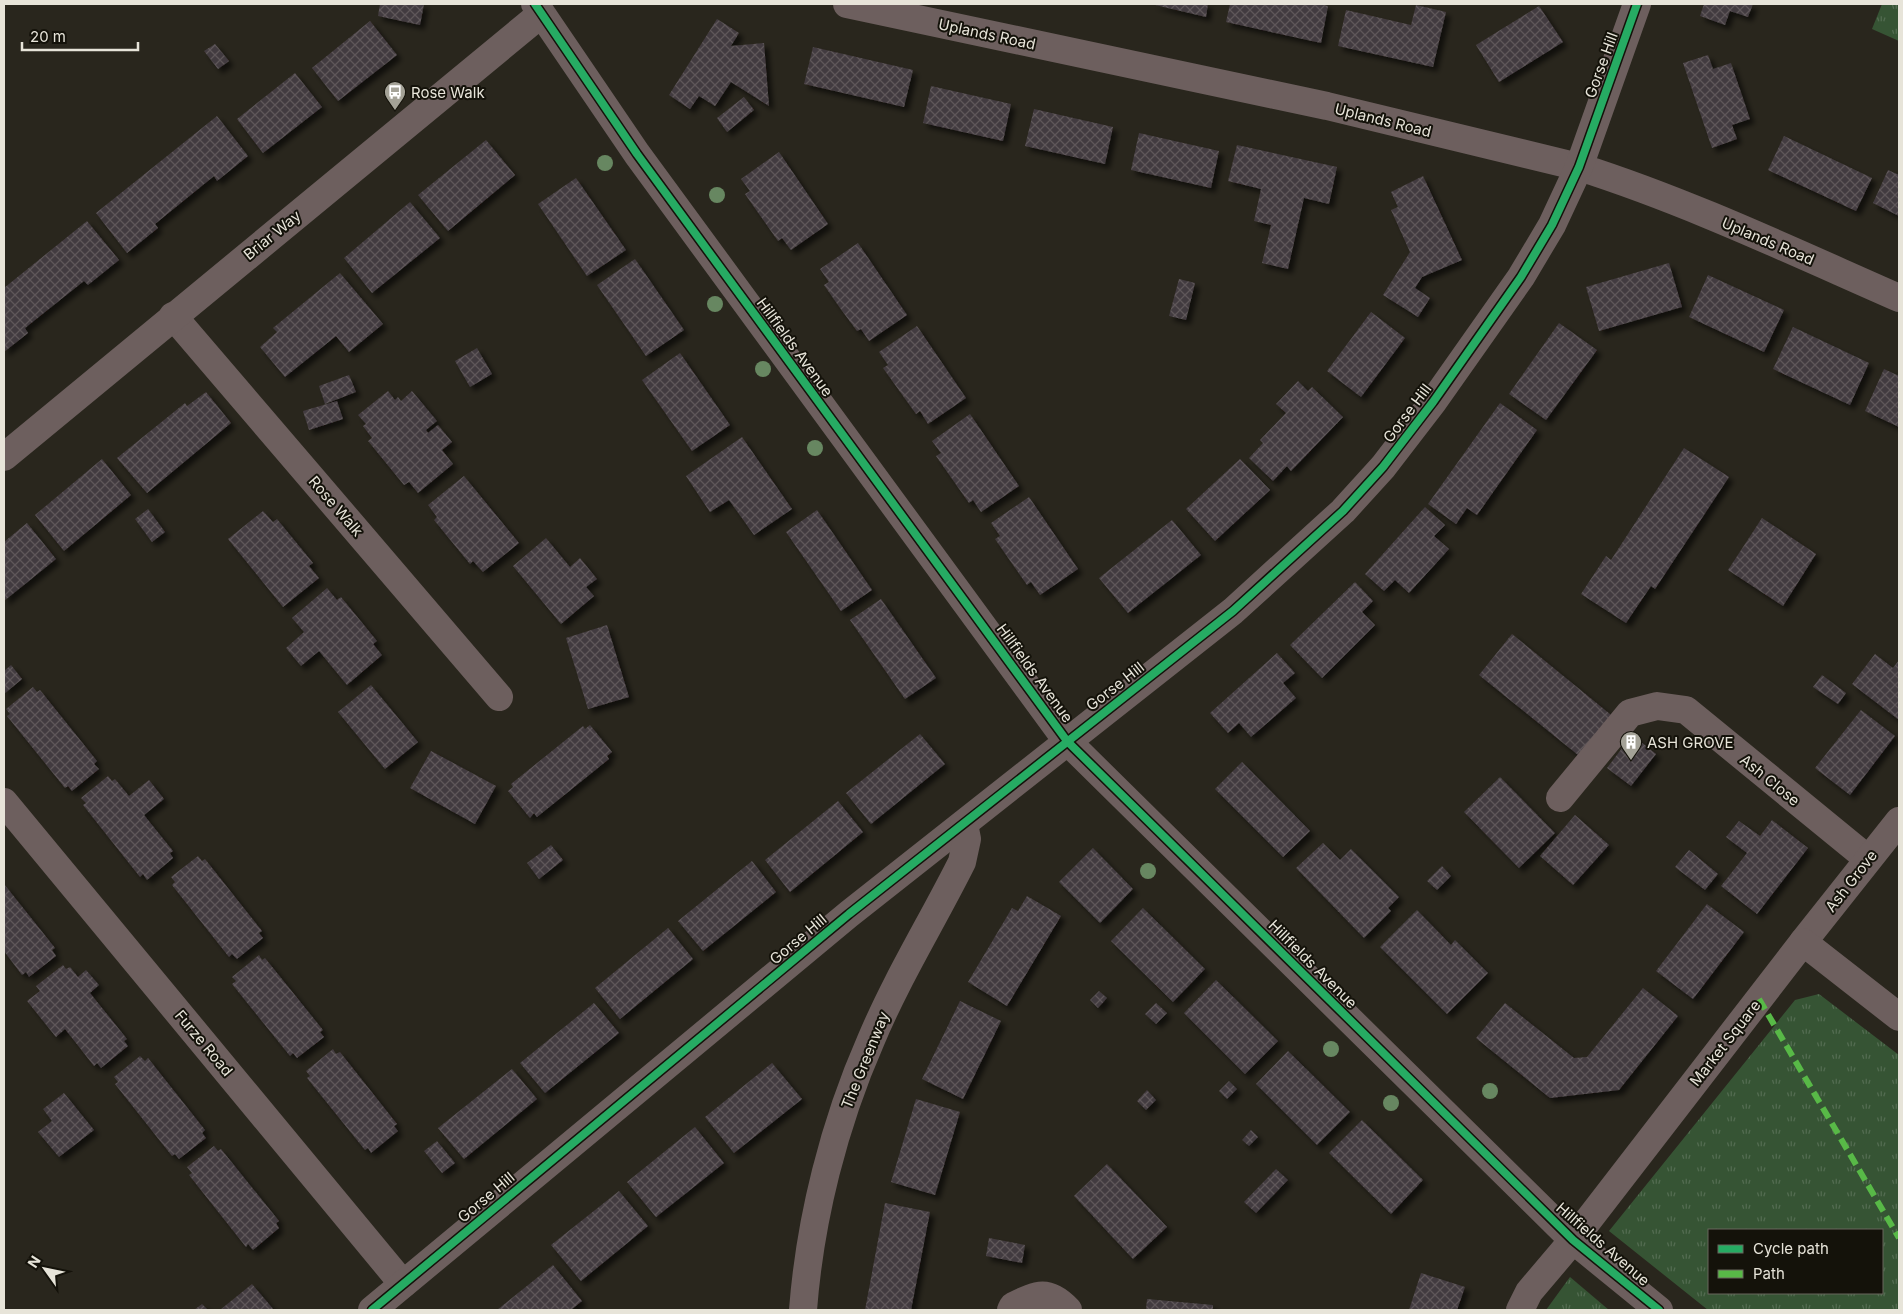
<svg xmlns="http://www.w3.org/2000/svg" width="1903" height="1314" viewBox="0 0 1903 1314" font-family="Inter,sans-serif">
<style>
.grass{fill:url(#grass-tufts);fill-rule:evenodd}
.building{fill:url(#building-cross-hatch);filter:url(#shadow)}
.lines{fill:none;stroke-linecap:round;stroke-linejoin:round}
.minor{stroke:#6d5f5e;stroke-width:28}
.quiet{stroke:#58b947;stroke-width:6;stroke-dasharray:12 6;stroke-linecap:butt}
.cycleway-casing{stroke:#14120a;stroke-width:11}
.cycleway{stroke:#26ab63;stroke-width:8}
.tree{fill:#678761}
.labels{text-anchor:middle;dominant-baseline:central;stroke-width:4;stroke-linejoin:round;paint-order:stroke}
.street-label{font-size:15px;fill:#e7e4d9;stroke:#14120a}
.poi-label{font-size:15px;fill:#e7e4d9;stroke:#14120a;text-anchor:start}
</style>
<defs>
<pattern id="grass-tufts" width="24" height="20" patternUnits="userSpaceOnUse" patternTransform="scale(1.25)"><rect width="24" height="20" fill="#365434"/><path d="M3 7l-1-3M5 7V3M7 7l1-3M15 17l-1-3M17 17v-4M19 17l1-3" fill="none" stroke="#536c51"/></pattern>
<pattern id="building-cross-hatch" width="8" height="8" patternUnits="userSpaceOnUse" patternTransform="scale(1.25)"><rect width="8" height="8" fill="#433b3f"/><path d="M0 0l8 8M0 8l8-8" fill="none" stroke="#5e575a"/></pattern>
<filter id="shadow"><feDropShadow dx="4.5" dy="4.5" stdDeviation="2.5" flood-color="#0009"/></filter>
</defs>
<rect width="100%" height="100%" fill="#29261d"/>
<!-- grass -->
<g class="grass">
<polygon points="1882,4 1899,4 1899,41 1872,29"/>
<path d="M1819 994 1899 1055V1310H1708L1609 1231 1795 1000ZM1709 1230H1882V1293H1709Z"/>
<polygon points="1570,1277 1609,1310 1546,1310"/>
</g>
<!-- building -->
<g class="building">
<polygon points="380,4 424,4 420,25 378,16"/>
<polygon points="1151,4 1208,4 1206,17"/>
<polygon points="1230,4 1319,4 1328,6 1321,43 1226,22"/>
<polygon points="1704,4 1753,4 1748,17 1730,11 1725,25 1700,16"/>
<polygon points="1416,5 1446,12 1433,67 1338,46 1346,10 1411,25"/>
<polygon points="1539,6 1563,42 1499,82 1476,45"/>
<polygon points="717,19 739,33 731,46 764,43 769,106 731,82 715,106 699,96 690,109 669,95"/>
<polygon points="370,21 397,55 338,101 312,68"/>
<polygon points="215,44 229,61 218,69 204,51"/>
<polygon points="813,47 913,70 904,107 804,84"/>
<polygon points="1708,55 1713,69 1731,63 1750,119 1732,125 1737,139 1712,148 1683,63"/>
<polygon points="295,73 322,107 263,153 237,119"/>
<polygon points="931,86 1011,104 1003,141 923,123"/>
<polygon points="744,97 754,110 727,132 717,118"/>
<polygon points="1034,109 1113,127 1105,164 1025,146"/>
<polygon points="217,116 248,156 217,181 214,176 155,224 158,228 127,253 96,213"/>
<polygon points="1139,133 1219,151 1211,188 1131,170"/>
<polygon points="1784,136 1872,178 1856,211 1768,170"/>
<polygon points="486,140 515,175 448,231 418,195"/>
<polygon points="1237,145 1337,167 1329,204 1304,198 1288,269 1262,263 1271,225 1254,221 1261,189 1228,181"/>
<polygon points="779,152 828,224 791,250 782,238 778,241 745,194 750,191 741,179"/>
<polygon points="1888,170 1899,175 1899,216 1873,203"/>
<polygon points="1423,176 1462,260 1422,277 1415,288 1430,298 1418,317 1383,295 1410,252 1391,210 1398,207 1391,192"/>
<polygon points="576,178 626,250 587,276 538,204"/>
<polygon points="410,202 440,238 372,293 344,258"/>
<polygon points="87,221 119,260 88,285 84,281 55,304 25,328 28,333 4,352 4,288"/>
<polygon points="858,243 907,315 869,341 861,329 857,331 840,308 824,285 829,282 820,269"/>
<polygon points="635,259 684,330 646,356 597,285"/>
<polygon points="1669,263 1682,307 1599,331 1586,287"/>
<polygon points="340,273 383,324 349,352 336,336 285,377 260,347 277,332 273,328"/>
<polygon points="1708,275 1784,310 1764,352 1689,317"/>
<polygon points="1179,279 1195,283 1186,320 1169,316"/>
<polygon points="1371,312 1405,338 1361,397 1327,371"/>
<polygon points="1559,323 1597,350 1546,420 1509,394"/>
<polygon points="917,326 966,398 928,424 920,411 916,414 883,368 888,365 879,352"/>
<polygon points="1793,327 1869,363 1850,405 1773,369"/>
<polygon points="477,348 492,374 470,387 455,361"/>
<polygon points="680,353 730,425 692,451 642,380"/>
<polygon points="1884,369 1899,376 1899,427 1865,411"/>
<polygon points="349,375 356,392 325,404 319,386"/>
<polygon points="1298,381 1308,391 1312,387 1343,417 1291,471 1287,466 1273,481 1249,458 1263,443 1260,440 1286,413 1276,404"/>
<polygon points="388,391 395,400 398,397 401,401 412,391 437,421 426,430 428,433 438,425 452,442 442,450 453,464 418,493 409,482 404,485 368,441 372,438 363,426 366,424 358,415"/>
<polygon points="206,392 231,423 147,493 117,458 185,403 187,406"/>
<polygon points="337,401 343,419 309,430 303,411"/>
<polygon points="1500,403 1537,430 1477,515 1467,508 1456,524 1428,504"/>
<polygon points="970,414 1019,486 981,512 973,500 969,503 936,456 941,453 932,441"/>
<polygon points="742,437 792,509 754,535 729,500 710,512 686,476"/>
<polygon points="1684,448 1729,477 1655,589 1651,586 1626,623 1581,594 1606,556 1611,560"/>
<polygon points="102,459 131,495 64,551 35,515"/>
<polygon points="1240,459 1270,490 1215,541 1186,509"/>
<polygon points="464,476 519,543 483,572 473,561 470,564 434,520 437,517 428,505"/>
<polygon points="1029,497 1078,569 1040,595 1031,582 1027,585 995,539 1000,536 991,523"/>
<polygon points="1425,507 1445,525 1434,536 1449,549 1409,593 1395,580 1384,591 1365,574"/>
<polygon points="148,509 165,532 152,542 135,519"/>
<polygon points="817,510 872,590 841,611 786,532"/>
<polygon points="263,511 273,522 277,519 313,563 309,566 319,578 283,607 228,539"/>
<polygon points="1762,518 1816,554 1783,606 1728,570"/>
<polygon points="1172,520 1201,555 1128,613 1099,578"/>
<polygon points="27,523 56,559 4,601 4,542"/>
<polygon points="546,538 570,567 580,558 597,579 586,587 594,596 561,624 513,566"/>
<polygon points="1355,582 1373,601 1362,612 1375,625 1322,678 1290,645"/>
<polygon points="327,588 337,600 341,597 377,641 373,644 382,655 347,685 319,651 301,666 286,648 304,632 292,618"/>
<polygon points="881,599 936,678 905,699 850,620"/>
<polygon points="607,625 629,697 588,709 566,638"/>
<polygon points="1512,634 1616,719 1583,759 1479,675"/>
<polygon points="1277,653 1295,673 1283,683 1296,698 1251,737 1239,723 1228,733 1210,713"/>
<polygon points="1875,654 1893,668 1899,660 1899,720 1852,684"/>
<polygon points="11,665 22,679 4,694 4,671"/>
<polygon points="1822,675 1846,693 1838,704 1813,687"/>
<polygon points="371,685 418,742 385,769 338,712"/>
<polygon points="33,687 37,692 40,690 97,761 94,764 99,769 72,791 68,786 65,788 7,716 10,714 6,709"/>
<polygon points="1861,710 1895,736 1850,795 1815,768"/>
<polygon points="590,725 612,752 607,756 609,759 537,817 534,813 530,818 508,791 513,787 511,784 583,726 585,729"/>
<polygon points="920,734 945,764 871,824 846,793"/>
<polygon points="1632,735 1656,754 1631,786 1607,768"/>
<polygon points="431,751 496,786 475,824 410,788"/>
<polygon points="1242,762 1310,831 1283,857 1215,789"/>
<polygon points="108,776 112,781 115,779 129,796 149,780 164,799 144,815 173,851 170,853 173,858 147,880 143,874 140,877 83,805 86,803 81,798"/>
<polygon points="1500,777 1555,833 1519,868 1464,812"/>
<polygon points="838,801 863,832 790,892 765,860"/>
<polygon points="1575,815 1609,845 1573,885 1540,856"/>
<polygon points="1772,820 1808,848 1757,914 1721,886 1747,853 1726,837 1739,821 1760,836"/>
<polygon points="1323,843 1340,860 1351,849 1399,897 1388,908 1391,911 1364,938 1296,868"/>
<polygon points="551,845 563,860 539,879 527,863"/>
<polygon points="1093,848 1133,889 1100,923 1059,882"/>
<polygon points="1689,850 1718,874 1705,890 1675,867"/>
<polygon points="198,856 202,861 205,859 262,931 259,933 263,938 237,959 232,954 229,957 172,885 175,882 171,877"/>
<polygon points="752,861 776,892 703,951 678,921"/>
<polygon points="1442,866 1451,876 1437,890 1427,881"/>
<polygon points="4,884 55,948 52,950 56,956 29,977 26,972 22,975 4,951"/>
<polygon points="1027,896 1061,916 1007,1006 968,982 1012,908 1018,911"/>
<polygon points="1707,904 1744,932 1693,999 1656,971"/>
<polygon points="1143,908 1205,969 1173,1002 1111,941"/>
<polygon points="1417,910 1451,945 1455,940 1488,973 1447,1014 1380,947"/>
<polygon points="668,928 693,959 620,1019 595,988"/>
<polygon points="259,955 262,960 265,958 323,1030 320,1032 324,1037 297,1058 293,1053 290,1056 232,984 236,981 232,977"/>
<polygon points="63,965 66,969 70,967 78,977 86,970 99,985 90,993 127,1039 124,1041 128,1046 101,1068 97,1063 94,1066 65,1029 56,1037 27,1001 40,991 36,986"/>
<polygon points="1216,980 1278,1041 1245,1074 1184,1013"/>
<polygon points="1643,988 1678,1016 1619,1090 1550,1098 1476,1038 1505,1003 1574,1058 1587,1057"/>
<polygon points="1099,991 1107,998 1098,1008 1090,1000"/>
<polygon points="960,1001 1001,1021 963,1099 922,1079"/>
<polygon points="594,1003 619,1033 545,1093 520,1063"/>
<polygon points="1156,1003 1167,1013 1156,1024 1145,1014"/>
<polygon points="333,1049 336,1054 340,1052 397,1124 394,1126 398,1131 371,1153 368,1148 365,1150 307,1078 310,1076 306,1071"/>
<polygon points="1288,1051 1350,1112 1317,1145 1256,1084"/>
<polygon points="140,1056 145,1061 148,1058 205,1130 202,1133 206,1138 179,1159 175,1154 172,1156 115,1084 118,1082 114,1077"/>
<polygon points="772,1063 802,1099 734,1153 705,1117"/>
<polygon points="512,1069 537,1099 464,1159 438,1128"/>
<polygon points="1229,1081 1237,1089 1227,1099 1219,1091"/>
<polygon points="1147,1090 1156,1100 1146,1110 1137,1101"/>
<polygon points="64,1093 94,1130 59,1157 38,1132 52,1121 43,1109"/>
<polygon points="916,1099 960,1112 935,1195 891,1182"/>
<polygon points="1362,1120 1423,1180 1391,1214 1329,1153"/>
<polygon points="695,1127 724,1163 656,1217 627,1182"/>
<polygon points="1251,1130 1258,1137 1249,1146 1242,1140"/>
<polygon points="437,1141 455,1163 442,1173 424,1151"/>
<polygon points="214,1146 218,1151 221,1149 279,1221 276,1223 279,1228 253,1250 248,1244 246,1247 189,1175 192,1173 187,1167"/>
<polygon points="1107,1164 1167,1227 1133,1259 1074,1196"/>
<polygon points="1276,1169 1288,1180 1256,1213 1244,1202"/>
<polygon points="619,1191 648,1226 581,1281 551,1245"/>
<polygon points="885,1203 930,1212 911,1310 865,1310"/>
<polygon points="989,1238 1025,1245 1022,1263 986,1256"/>
<polygon points="553,1265 582,1301 571,1310 497,1310"/>
<polygon points="1421,1273 1465,1287 1457,1310 1409,1310"/>
<polygon points="252,1284 274,1310 220,1310"/>
<polygon points="1147,1299 1213,1305 1213,1310 1146,1310"/>
<polygon points="202,1304 208,1310 194,1310"/>
</g>
<g class="lines">
<!-- minor -->
<g class="minor">
<polyline points="535,4 637,154 1067,741 1573,1240 1659,1310"/>
<path d="M847 4 1327 106 1579 167C1689 202 1794 252 1899 298"/>
<polyline points="173,316 499,697"/>
<polyline points="4,457 541,14"/>
<polyline points="1560,798 1630,713 1657,706 1686,710 1868,859"/>
<polyline points="4,802 403,1284"/>
<polyline points="1803,942 1899,821"/>
<polyline points="372,1310 849,914 1233,611 1343,511 1383,467 1433,402 1521,277 1552,225 1579,167 1637,4"/>
<path d="M803 1310C810 1219 834 1124 871 1040 897 978 932 922 962 862L967 839 964 824"/>
<path d="M1011 1310 1013 1306C1038 1294 1048 1289 1068 1310"/>
<polyline points="1520,1310 1529,1292 1573,1240 1803,942 1899,1017"/>
</g>
<!-- quiet -->
<polyline class="quiet" points="1759,999 1899,1238"/>
<!-- cycleway casing -->
<g class="cycleway-casing">
<g id="cycleway">
<polyline points="535,4 637,154 1067,741 1573,1240 1659,1310"/>
<polyline points="372,1310 849,914 1233,611 1343,511 1383,467 1433,402 1521,277 1552,225 1579,167 1637,4"/>
</g>
</g>
<!-- cycleway -->
<use href="#cycleway" class="cycleway"/>
</g>
<!-- trees -->
<g class="tree">
<circle cx="605" cy="163" r="8"/>
<circle cx="717" cy="195" r="8"/>
<circle cx="715" cy="304" r="8"/>
<circle cx="763" cy="369" r="8"/>
<circle cx="815" cy="448" r="8"/>
<circle cx="1148" cy="871" r="8"/>
<circle cx="1331" cy="1049" r="8"/>
<circle cx="1490" cy="1091" r="8"/>
<circle cx="1391" cy="1103" r="8"/>
</g>
<!-- icons -->
<defs>
<g id="bus-pin" transform="scale(1.125)"><path d="M0 17L-7.5 6A9.5 9.5 0 1 1 7.5 6Z" fill="#a4a297" stroke="#14120a"/><path d="M-5-6H5V4H4V6H2V4H-2V6H-4V4H-5ZM-3.5-4V0h7V-4ZM-3.5 1.2v1.5H-2V1.2ZM2 1.2v1.5H3.5V1.2Z" fill="#fff"/></g>
<g id="building-pin" transform="scale(1.125)"><path d="M0 17L-7.5 6A9.5 9.5 0 1 1 7.5 6Z" fill="#a4a297" stroke="#14120a"/><path d="M-4-6H4V6H1V3H-1V6H-4ZM-2.5-4.3h1.7v1.8h-1.7ZM.8-4.3h1.7v1.8H.8ZM-2.5-1h1.7V.8h-1.7ZM.8-1h1.7V.8H.8Z" fill="#fff"/></g>
</defs>
<g fill-rule="evenodd">
<use href="#bus-pin" x="395" y="92"/>
<use href="#building-pin" x="1631" y="742"/>
</g>
<g class="labels">
<!-- street labels -->
<g class="street-label">
<text transform="translate(987 34) rotate(12)">Uplands Road</text>
<text transform="translate(1601 65) rotate(-70)">Gorse Hill</text>
<text transform="translate(1383 120) rotate(14)">Uplands Road</text>
<text transform="translate(272 235) rotate(-39)">Briar Way</text>
<text transform="translate(1768 241) rotate(23)">Uplands Road</text>
<text transform="translate(795 347) rotate(54)">Hillfields Avenue</text>
<text transform="translate(1407 413) rotate(-53)">Gorse Hill</text>
<text transform="translate(336 506) rotate(49)">Rose Walk</text>
<text transform="translate(1035 673) rotate(54)">Hillfields Avenue</text>
<text transform="translate(1115 686) rotate(-38)">Gorse Hill</text>
<text transform="translate(1770 780) rotate(39)">Ash Close</text>
<text transform="translate(1851 881) rotate(-52)">Ash Grove</text>
<text transform="translate(798 939) rotate(-40)">Gorse Hill</text>
<text transform="translate(1313 964) rotate(45)">Hillfields Avenue</text>
<text transform="translate(204 1043) rotate(50)">Furze Road</text>
<text transform="translate(1725 1043) rotate(-52)">Market Square</text>
<text transform="translate(865 1060) rotate(-68)">The Greenway</text>
<text transform="translate(486 1197) rotate(-40)">Gorse Hill</text>
<text transform="translate(1603 1244) rotate(41)">Hillfields Avenue</text>
</g>
<!-- poi labels -->
<g class="poi-label">
<text x="411" y="92">Rose Walk</text>
<text x="1647" y="742">ASH GROVE</text>
</g>
</g>
<!-- border -->
<rect width="1903" height="1314" fill="none" stroke="#e7e4d9" stroke-width="10"/>
<!-- legend -->
<rect x="1708" y="1229" width="175" height="65" fill="#14120a" stroke="#68665d"/>
<rect x="1718" y="1245" width="25" height="8" fill="#26ab63" stroke="#68665d"/>
<text x="1753" y="1254" font-size="15" fill="#e7e4d9">Cycle path</text>
<rect x="1718" y="1270" width="25" height="8" fill="#58b947" stroke="#68665d"/>
<text x="1753" y="1279" font-size="15" fill="#e7e4d9">Path</text>
<!-- north arrow -->
<g transform="translate(45 1269) rotate(303)" stroke="#14120a" stroke-width="4" paint-order="stroke">
<path d="M0-4L9 19L0 12L-9 19Z" fill="#e7e4d9"/>
<text y="-8" font-size="14" font-weight="bold" text-anchor="middle" fill="#e7e4d9">N</text>
</g>
<!-- scale -->
<path d="M22 42v8h116v-8" fill="none" stroke="#e7e4d9" stroke-width="2.5"/>
<text x="30" y="42" font-size="15" fill="#e7e4d9" stroke="#14120a" stroke-width="4" paint-order="stroke">20 m</text>
</svg>
